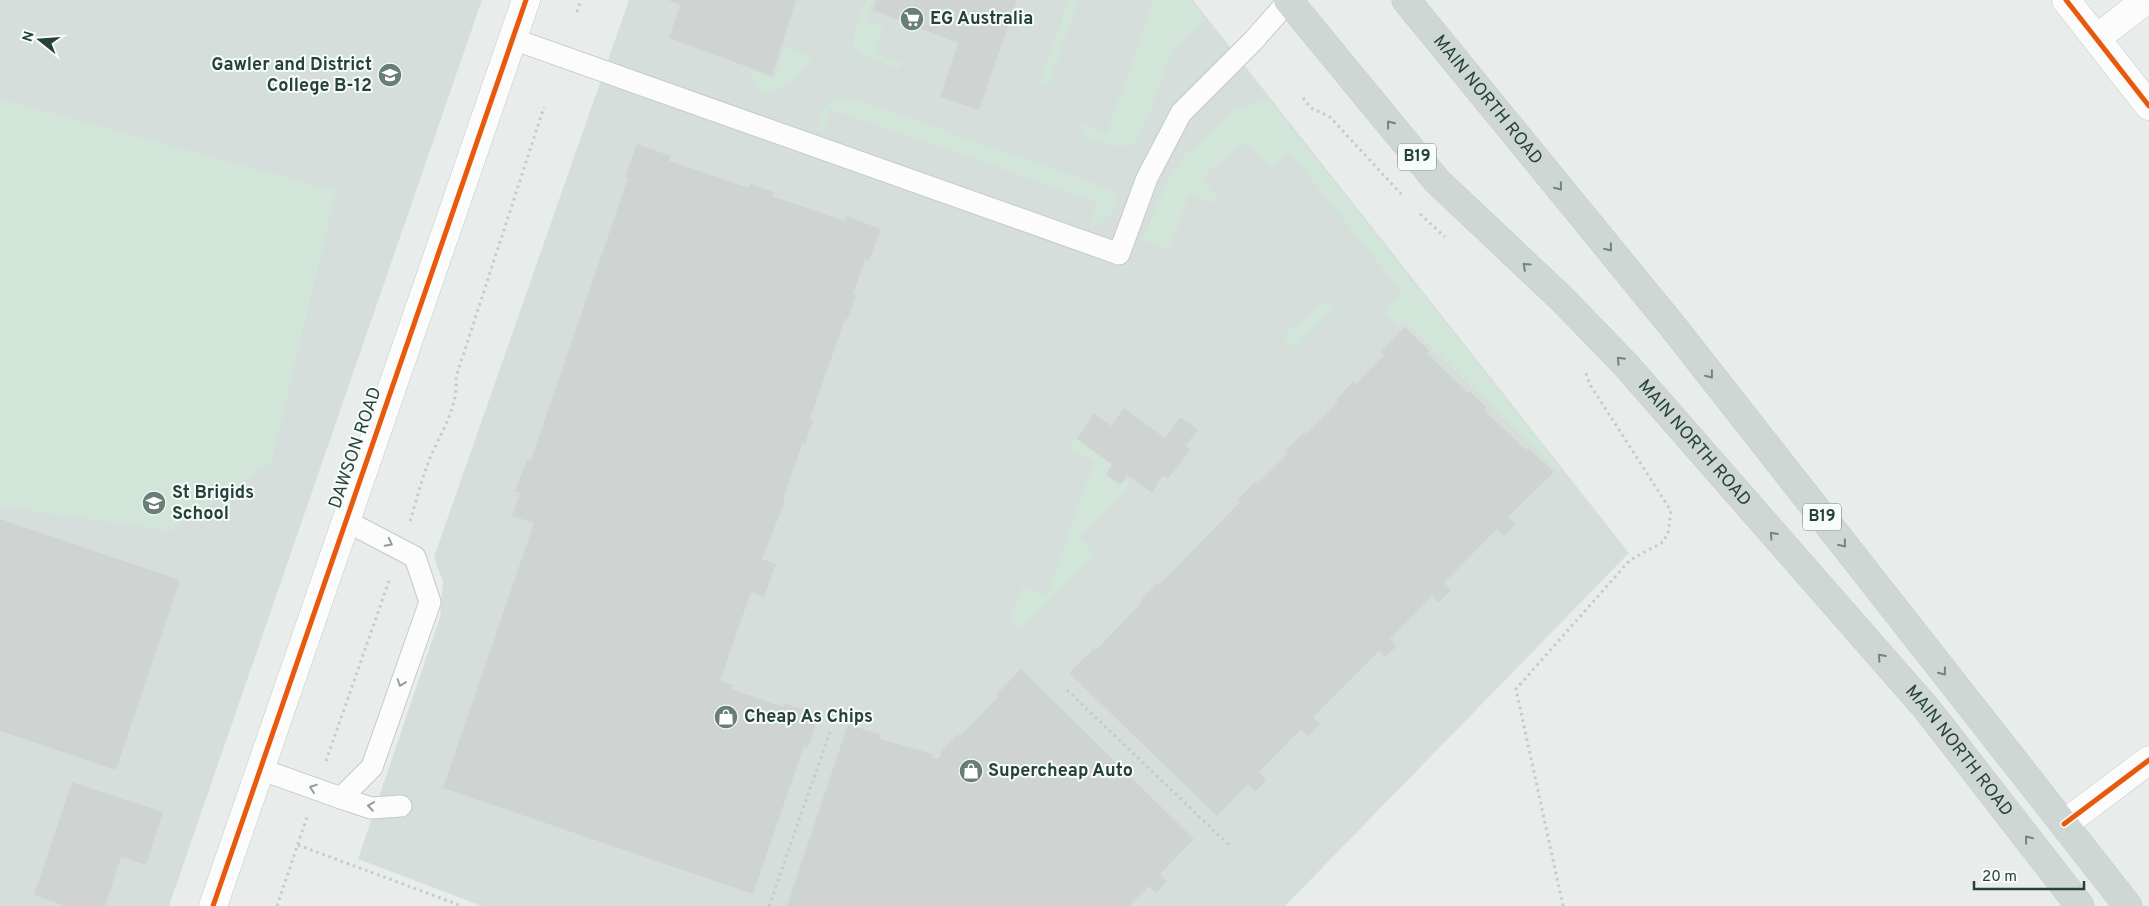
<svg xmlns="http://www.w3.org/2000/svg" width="2149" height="906" viewBox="0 0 2149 906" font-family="Overpass,sans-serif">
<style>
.built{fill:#d6dedb}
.green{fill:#d1e6d8}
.building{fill:#cfd4d2}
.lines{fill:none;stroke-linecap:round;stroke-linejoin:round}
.service-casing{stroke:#c5cac8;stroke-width:23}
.minor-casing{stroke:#c5cac8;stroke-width:29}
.tertiary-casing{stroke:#c5cac8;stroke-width:29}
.primary-casing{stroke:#c3ccc9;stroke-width:29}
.path{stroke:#c3ccca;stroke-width:3;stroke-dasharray:2.5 4;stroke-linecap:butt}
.service{stroke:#fcfcfc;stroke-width:21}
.minor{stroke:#fcfcfc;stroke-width:28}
.tertiary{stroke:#fcfcfc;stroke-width:28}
.primary{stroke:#cfd7d5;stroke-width:28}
.cycleway-casing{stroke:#f7fbf9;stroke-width:8}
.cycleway{stroke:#e8590c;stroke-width:5}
.oneway{stroke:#718580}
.oneway2{stroke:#909f9b}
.labels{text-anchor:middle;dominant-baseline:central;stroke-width:4;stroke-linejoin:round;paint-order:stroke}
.shield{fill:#f7fbf9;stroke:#637a73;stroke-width:1}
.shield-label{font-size:16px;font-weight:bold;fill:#24423a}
.poi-label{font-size:18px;font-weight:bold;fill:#24423a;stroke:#f7fbf9;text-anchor:start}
.street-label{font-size:18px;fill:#24423a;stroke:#f7fbf9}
</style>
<rect width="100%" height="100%" fill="#e8edeb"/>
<!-- built -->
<g class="built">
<polygon points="0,0 482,0 169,906 0,906"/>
<polygon points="629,0 1193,0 1629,553 1285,906 482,906 358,859 440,617 443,582 434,557"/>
</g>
<!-- green -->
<g class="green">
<path d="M866 0H873L865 21 883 28 874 53 901 62 899 68C844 49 847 54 866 0Z"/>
<polygon points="1069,0 1078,0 1048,86 1040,84"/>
<path d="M1154 0H1191L1206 19 1172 51 1142 132C1129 157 1105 143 1084 136L1081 132 1082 124 1107 133Z"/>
<path d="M785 47 811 57C799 79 786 88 761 95L749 69 774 79Z"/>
<path d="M841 97 851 98 1113 190 1119 200C1115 212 1102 225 1089 227L1098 202 831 109 822 133 816 130 825 107Z"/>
<polygon points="0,99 336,191 271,463 170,531 0,506"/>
<polygon points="1268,99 1561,469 1559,472 1406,322 1400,327 1383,309 1403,293 1290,152 1270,168 1247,141 1201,178 1216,197 1217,203 1189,194 1170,249 1142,240 1167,183 1184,156 1235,110"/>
<polygon points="1328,300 1334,308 1298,345 1293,346 1283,336"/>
<polygon points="1074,438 1111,465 1104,475 1120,486 1125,480 1130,484 1079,537 1095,555 1022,628 1015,626 1011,617 1022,587 1047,596 1095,460 1070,451"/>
</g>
<!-- building -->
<g class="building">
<polygon points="668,0 796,0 772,76 669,38 680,5"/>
<polygon points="876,0 1017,0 979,110 940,97 958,43 873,10"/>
<polygon points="637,144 671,156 669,161 679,164 749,188 750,184 774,192 772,196 845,221 846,216 881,229 869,261 865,260 853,294 856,295 848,319 845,319 810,419 813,420 805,445 802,444 783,500 785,501 762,559 776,564 764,597 751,592 720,681 733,685 731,689 783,707 785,703 819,714 808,748 804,746 753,894 443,788 534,523 512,516 520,493 515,492 527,459 531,460 628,178 625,177"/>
<polygon points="1405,327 1430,351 1427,353 1468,393 1470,391 1487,408 1485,411 1526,450 1528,448 1554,472 1508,517 1516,524 1504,536 1497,529 1444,583 1451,590 1439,603 1432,596 1390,639 1397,646 1385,657 1379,651 1313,717 1320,724 1308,736 1301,729 1259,772 1266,780 1255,792 1248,784 1217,816 1069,673 1094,648 1096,650 1142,602 1140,601 1158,582 1159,585 1240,502 1237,500 1255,482 1257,484 1288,453 1286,450 1304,432 1306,434 1338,402 1336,400 1353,381 1356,384 1384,355 1380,352"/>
<polygon points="1124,408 1165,438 1180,417 1198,430 1185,446 1191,449 1168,479 1163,475 1152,493 1127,475 1121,484 1106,475 1112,464 1077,439 1094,413 1111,426"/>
<polygon points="0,519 180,580 116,770 0,731"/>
<polygon points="1021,669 1194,839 1160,874 1167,881 1156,893 1149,886 1129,906 787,906 848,724 881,735 880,739 933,754 932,757 938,759 942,754 940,752 958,734 960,736 999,696 996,695"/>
<polygon points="72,782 163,812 146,865 121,857 105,906 65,906 34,895"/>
</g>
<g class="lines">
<!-- service casing -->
<g class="service-casing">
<g id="service">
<polyline points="513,39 1119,254 1147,178 1181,113 1254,40 1289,0"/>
<polyline points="260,769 341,798 372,767 430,602 415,557 346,521"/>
<polyline points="341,798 371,808 401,806"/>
</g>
</g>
<!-- minor casing -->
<g class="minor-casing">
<g id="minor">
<polyline points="2066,0 2149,106"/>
<polyline points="2097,38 2146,0"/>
</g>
</g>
<!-- tertiary casing -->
<g class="tertiary-casing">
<g id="tertiary">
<polyline points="2064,824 2149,760"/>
<polyline points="213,906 526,0"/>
</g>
</g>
<!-- primary casing -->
<g class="primary-casing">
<g id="primary">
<path id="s1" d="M1288 0 1437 181 1562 299 1626 365 1927 709 2080 906"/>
<path id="s2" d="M1406 0 1674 328 2128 906"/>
</g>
</g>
<!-- path -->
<g class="path">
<polyline points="577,12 581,0"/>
<polyline points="1303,98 1311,108 1330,117 1402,195"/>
<polyline points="1420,214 1445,237"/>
<path d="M410 521C418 496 424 469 435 447 446 424 458 403 456 377L544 107"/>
<polyline points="1067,690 1229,845"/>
<polyline points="326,761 390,578"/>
<polyline points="298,845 462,906"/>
<polyline points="277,906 307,817"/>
<polyline points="769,906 830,732"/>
<polyline points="1563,906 1516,689 1630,560 1663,542 1668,533 1671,511 1589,383 1586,373"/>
</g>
<!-- service -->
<use href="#service" class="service"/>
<!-- minor -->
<use href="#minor" class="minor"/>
<!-- tertiary -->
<use href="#tertiary" class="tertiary"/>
<!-- primary -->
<use href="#primary" class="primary"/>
<!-- cycleway casing -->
<g class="cycleway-casing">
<g id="cycleway">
<polyline points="2066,0 2149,106"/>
<polyline points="2064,824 2149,760"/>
<polyline points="213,906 526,0"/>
</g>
</g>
<!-- cycleway -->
<use href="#cycleway" class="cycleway"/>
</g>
<!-- one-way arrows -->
<defs><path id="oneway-chevron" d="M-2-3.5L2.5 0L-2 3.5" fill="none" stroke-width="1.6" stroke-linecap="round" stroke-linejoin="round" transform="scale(1.25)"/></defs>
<g class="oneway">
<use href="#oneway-chevron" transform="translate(1390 124) rotate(-129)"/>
<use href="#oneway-chevron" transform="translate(1559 187) rotate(51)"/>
<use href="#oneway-chevron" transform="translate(1609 248) rotate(51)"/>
<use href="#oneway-chevron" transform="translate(1526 266) rotate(-137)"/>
<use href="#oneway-chevron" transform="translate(1620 360) rotate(-134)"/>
<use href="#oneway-chevron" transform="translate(1710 375) rotate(52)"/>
<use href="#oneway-chevron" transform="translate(1773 535) rotate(-132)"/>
<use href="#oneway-chevron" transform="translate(1843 544) rotate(52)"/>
<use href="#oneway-chevron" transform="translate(1881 657) rotate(-132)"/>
<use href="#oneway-chevron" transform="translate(1943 672) rotate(52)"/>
<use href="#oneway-chevron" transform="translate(2028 839) rotate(-128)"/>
</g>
<g class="oneway2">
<use href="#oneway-chevron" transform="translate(389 543) rotate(28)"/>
<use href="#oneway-chevron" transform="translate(401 683) rotate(109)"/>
<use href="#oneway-chevron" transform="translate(313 788) rotate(-161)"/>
<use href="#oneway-chevron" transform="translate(371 806) rotate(-171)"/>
</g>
<!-- icons -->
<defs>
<g id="supermarket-disc" transform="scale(1.25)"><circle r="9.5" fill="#697e78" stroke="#f7fbf9"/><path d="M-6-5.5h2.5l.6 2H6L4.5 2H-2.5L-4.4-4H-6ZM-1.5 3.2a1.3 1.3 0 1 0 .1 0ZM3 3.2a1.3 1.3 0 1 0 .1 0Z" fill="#fff"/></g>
<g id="school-disc" transform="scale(1.25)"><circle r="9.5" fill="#697e78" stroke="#f7fbf9"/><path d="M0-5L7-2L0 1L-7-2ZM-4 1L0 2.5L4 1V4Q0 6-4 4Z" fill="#fff"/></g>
<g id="shop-disc" transform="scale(1.25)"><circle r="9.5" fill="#697e78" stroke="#f7fbf9"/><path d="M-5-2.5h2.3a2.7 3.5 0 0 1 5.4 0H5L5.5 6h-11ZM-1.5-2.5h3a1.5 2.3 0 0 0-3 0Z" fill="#fff"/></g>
</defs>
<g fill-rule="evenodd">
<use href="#supermarket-disc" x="912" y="19"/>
<use href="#school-disc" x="390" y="75"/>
<use href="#school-disc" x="154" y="503"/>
<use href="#shop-disc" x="726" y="717"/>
<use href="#shop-disc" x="971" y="771"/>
</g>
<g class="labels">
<!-- shield labels -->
<g class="shield">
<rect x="1398" y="143.5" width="38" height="27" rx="4"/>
<rect x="1803" y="503.5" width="38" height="27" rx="4"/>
</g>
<g class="shield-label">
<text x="1417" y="157">B19</text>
<text x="1822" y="517">B19</text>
</g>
<!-- poi labels -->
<g class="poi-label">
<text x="930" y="19">EG Australia</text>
<text x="372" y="65" text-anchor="end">Gawler and District<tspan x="372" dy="21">College B-12</tspan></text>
<text x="172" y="493">St Brigids<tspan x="172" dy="21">School</tspan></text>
<text x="744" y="717">Cheap As Chips</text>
<text x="988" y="771">Supercheap Auto</text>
</g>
<!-- street labels -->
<g class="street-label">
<text stroke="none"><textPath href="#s2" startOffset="129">MAIN NORTH ROAD</textPath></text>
<text stroke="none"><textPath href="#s1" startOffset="602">MAIN NORTH ROAD</textPath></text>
<text transform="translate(356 448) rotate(-71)">DAWSON ROAD</text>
<text stroke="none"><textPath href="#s1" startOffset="1008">MAIN NORTH ROAD</textPath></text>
</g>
</g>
<!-- north arrow -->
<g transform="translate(40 40) rotate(287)" stroke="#f7fbf9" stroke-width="4" paint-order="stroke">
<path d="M0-4L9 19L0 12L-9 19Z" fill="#24423a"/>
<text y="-8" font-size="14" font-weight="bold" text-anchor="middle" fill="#24423a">N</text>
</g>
<!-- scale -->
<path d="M1974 881v8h110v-8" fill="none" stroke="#24423a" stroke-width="2.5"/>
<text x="1982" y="881" font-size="15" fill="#24423a" stroke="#f7fbf9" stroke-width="4" paint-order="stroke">20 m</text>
</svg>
